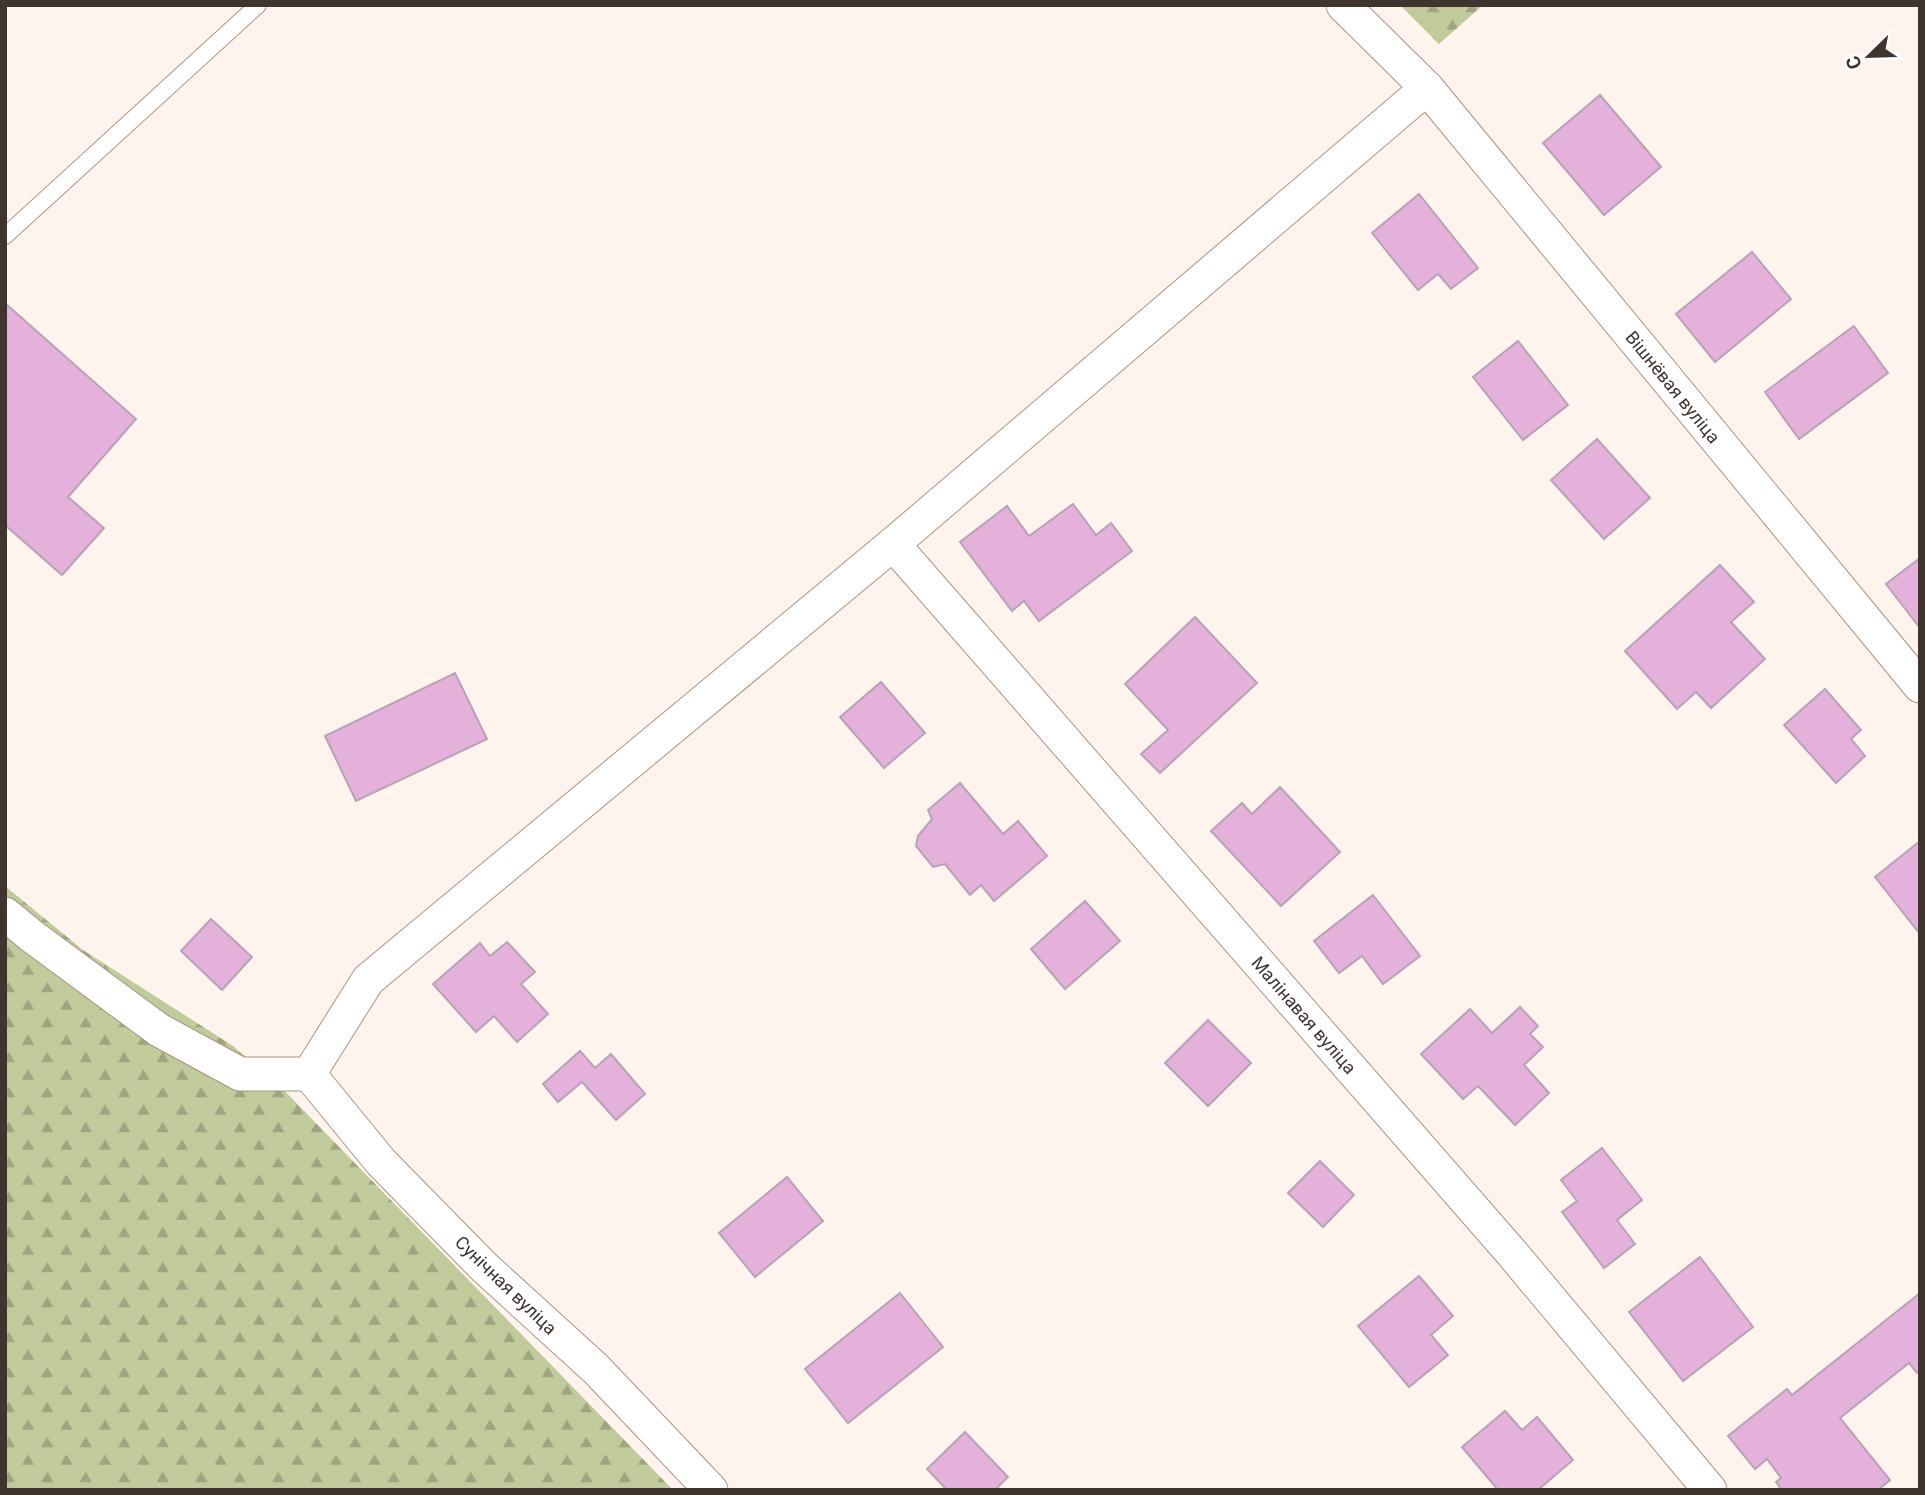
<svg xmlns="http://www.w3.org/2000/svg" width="1925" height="1495" viewBox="0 0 1925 1495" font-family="Roboto,sans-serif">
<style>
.forest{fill:url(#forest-firs)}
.building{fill:#e3b1da;stroke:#b9a2b5;stroke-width:2}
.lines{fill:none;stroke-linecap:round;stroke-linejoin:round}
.service-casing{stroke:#ab9382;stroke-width:18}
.minor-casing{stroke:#ab9382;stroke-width:35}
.service{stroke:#fff;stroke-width:16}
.minor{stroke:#fff;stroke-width:33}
.labels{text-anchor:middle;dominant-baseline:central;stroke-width:5;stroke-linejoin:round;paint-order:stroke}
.street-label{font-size:18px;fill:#3f342e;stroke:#fff}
</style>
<defs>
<pattern id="forest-firs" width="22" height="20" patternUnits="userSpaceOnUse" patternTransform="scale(1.75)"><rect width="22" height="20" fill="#c1ca9b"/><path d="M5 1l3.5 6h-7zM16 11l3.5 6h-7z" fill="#9ea57f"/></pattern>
</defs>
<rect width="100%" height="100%" fill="#fff4ed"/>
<!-- forest -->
<g class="forest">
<polygon points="1400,5 1483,5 1439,44"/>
<polygon points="5,886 83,950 233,1046 273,1079 673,1490 5,1490"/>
</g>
<!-- building -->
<g class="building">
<polygon points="1600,95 1661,167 1604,215 1543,143"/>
<polygon points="1419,194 1478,268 1451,289 1438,274 1418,290 1372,233"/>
<polygon points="1752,252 1791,299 1715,362 1676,314"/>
<polygon points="6,304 136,419 68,497 104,528 62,575 5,525"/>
<polygon points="1854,326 1888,373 1799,439 1765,392"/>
<polygon points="1518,341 1568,405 1523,440 1473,377"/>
<polygon points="1597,439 1650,498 1604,539 1551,480"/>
<polygon points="1073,504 1096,535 1111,523 1132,551 1039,621 1024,601 1012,611 960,542 1007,506 1029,536"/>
<polygon points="1920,558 1920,628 1886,584"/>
<polygon points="1720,565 1754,602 1731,622 1765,659 1711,708 1696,692 1677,709 1625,651"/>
<polygon points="1195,617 1257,683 1160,773 1141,754 1168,730 1125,684"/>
<polygon points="455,673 487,739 356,801 325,736"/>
<polygon points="881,682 925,733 884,768 840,717"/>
<polygon points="1825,689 1861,730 1851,739 1865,756 1836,783 1784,725"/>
<polygon points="960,783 1003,834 1018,821 1047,856 994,901 981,885 970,895 945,864 933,867 916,846 918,836 932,819 928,810"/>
<polygon points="1280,787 1340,852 1281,906 1211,831 1242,803 1252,814"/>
<polygon points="1920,841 1920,934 1875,877"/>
<polygon points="1373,895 1420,956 1383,984 1362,956 1339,973 1314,941"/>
<polygon points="1085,901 1120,941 1065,989 1031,949"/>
<polygon points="211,919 252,957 222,990 181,951"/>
<polygon points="507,942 535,972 521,984 548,1014 517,1042 494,1016 476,1032 433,984 480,943 490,956"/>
<polygon points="1520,1007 1538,1026 1530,1034 1543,1047 1524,1065 1549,1093 1515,1125 1478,1086 1463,1099 1421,1054 1470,1009 1492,1033"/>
<polygon points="1208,1020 1251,1063 1208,1106 1165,1063"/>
<polygon points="580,1051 595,1068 611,1054 645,1094 616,1120 582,1082 558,1102 543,1084"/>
<polygon points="1602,1148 1642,1200 1617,1220 1635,1244 1604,1268 1562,1212 1577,1201 1561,1180"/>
<polygon points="1320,1161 1354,1195 1323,1227 1288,1193"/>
<polygon points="787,1177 823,1221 755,1277 719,1233"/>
<polygon points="1700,1257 1753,1327 1683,1381 1629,1312"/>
<polygon points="1419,1276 1453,1316 1431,1335 1448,1355 1409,1387 1358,1326"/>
<polygon points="900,1293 943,1347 848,1423 805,1369"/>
<polygon points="1920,1293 1920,1371 1917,1373 1909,1363 1840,1418 1890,1480 1878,1490 1782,1490 1776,1482 1781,1478 1767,1459 1755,1469 1728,1436 1787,1389 1792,1395"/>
<polygon points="1505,1411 1522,1430 1537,1417 1573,1460 1538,1490 1498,1490 1462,1447"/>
<polygon points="965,1432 1008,1477 995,1490 947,1490 927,1469"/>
</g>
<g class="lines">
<!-- service casing -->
<g class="service-casing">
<polyline id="service" points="5,236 258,5"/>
</g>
<!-- minor casing -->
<g class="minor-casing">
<g id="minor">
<polyline points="1343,5 1427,88 1920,686"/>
<polyline points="893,544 1511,1252 1710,1490"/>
<polyline points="5,914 33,937 159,1030 240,1074 309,1074"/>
<polyline points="309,1074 368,980 893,544 1427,88"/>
<polyline points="309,1074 381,1162 484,1267 596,1369 711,1490"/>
</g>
</g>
<!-- service -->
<use href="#service" class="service"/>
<!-- minor -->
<use href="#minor" class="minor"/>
</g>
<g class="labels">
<!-- street labels -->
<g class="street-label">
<text transform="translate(1673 387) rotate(51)">Вішнёвая вуліца</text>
<text transform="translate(1304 1015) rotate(49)">Малінавая вуліца</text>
<text transform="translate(506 1285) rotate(44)">Сунічная вуліца</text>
</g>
</g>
<!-- border -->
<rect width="1925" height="1495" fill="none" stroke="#3f342e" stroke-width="14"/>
<!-- north arrow -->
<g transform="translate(1869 56) rotate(247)" stroke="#ffffff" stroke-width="5" paint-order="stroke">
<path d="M0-5L12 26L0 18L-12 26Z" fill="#3f342e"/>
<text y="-10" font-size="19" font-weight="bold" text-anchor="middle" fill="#3f342e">С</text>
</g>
</svg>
